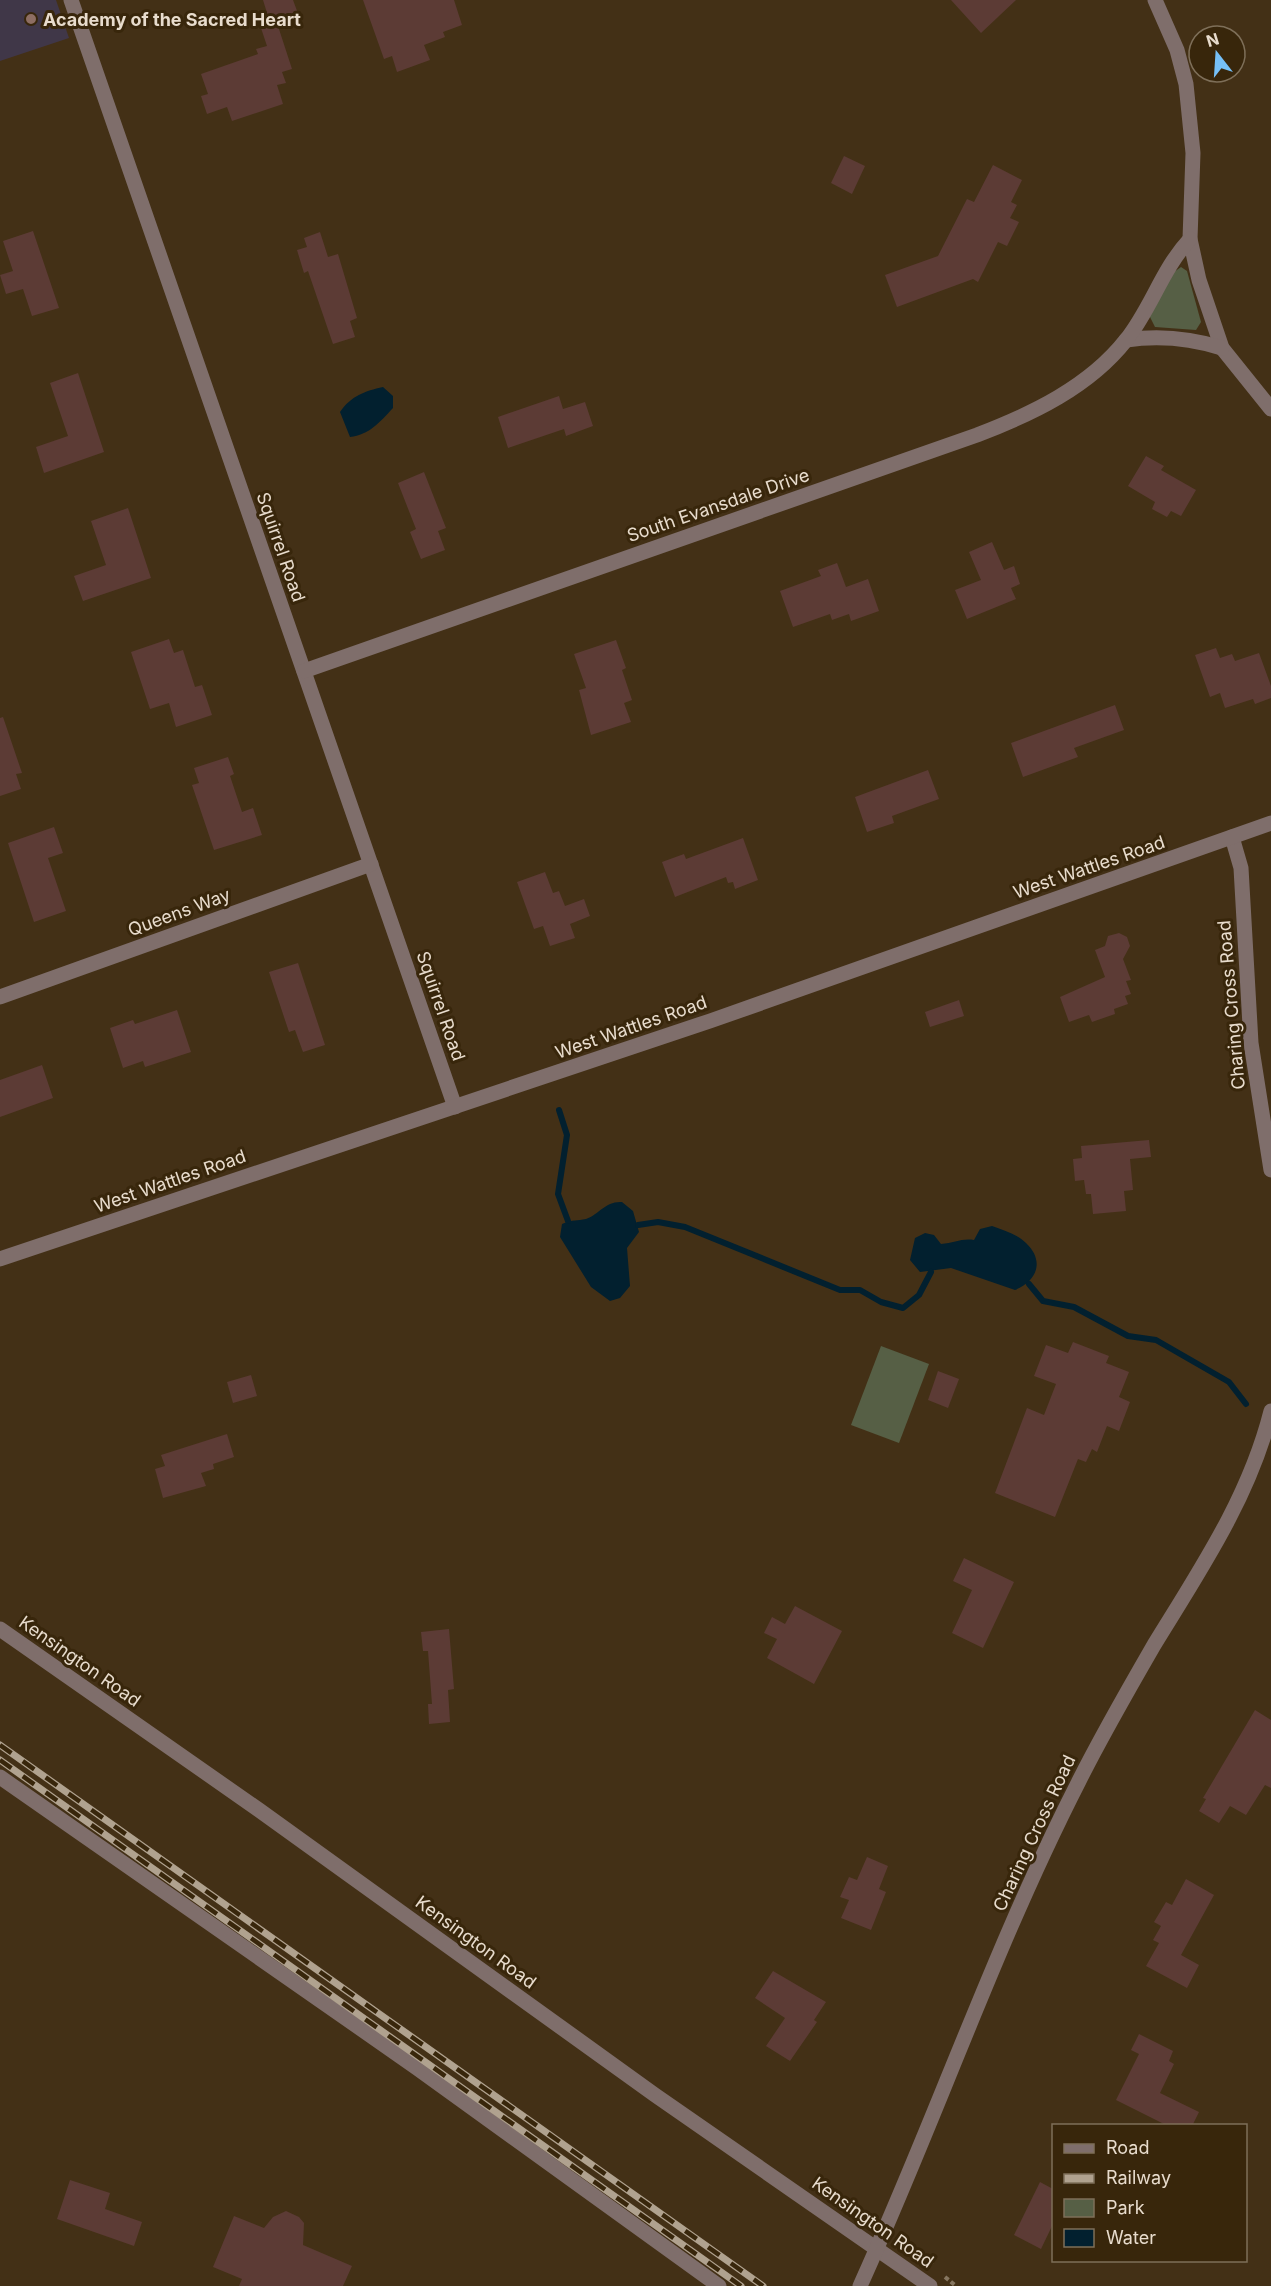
<svg xmlns="http://www.w3.org/2000/svg" width="1271" height="2286" viewBox="0 0 1271 2286" font-family="Inter,sans-serif">
<style>
.education{fill:#403748}
.green{fill:#565f45}
.water{fill:#02202f}
.lines{fill:none;stroke-linecap:round;stroke-linejoin:round}
.stream{stroke:#02202f;stroke-width:6}
.building{fill:#5c3b35}
.path{stroke:#867660;stroke-width:4;stroke-dasharray:4.5 3;stroke-linecap:butt}
.minor{stroke:#7f6e6b;stroke-width:15}
.rail-casing{stroke:#b0a28f;stroke-width:7}
.rail{stroke:#38260b;stroke-width:4.5;stroke-dasharray:14;stroke-linecap:butt}
.education-dot{fill:#8d6e63;stroke:#38260b;stroke-width:2}
.labels{text-anchor:middle;dominant-baseline:central;stroke-width:6;stroke-linejoin:round;paint-order:stroke}
.poi-label{font-size:18px;font-weight:bold;fill:#e8dccd;stroke:#38260b;text-anchor:start}
.street-label{font-size:18px;fill:#e8dccd;stroke:#38260b}
</style>
<rect width="100%" height="100%" fill="#433016"/>
<!-- education -->
<polygon class="education" points="0,0 56,0 69,38 0,61"/>
<!-- green -->
<g class="green">
<polygon points="1181,267 1187,271 1201,322 1196,330 1155,327 1149,315 1174,272"/>
<polygon points="881,1346 929,1364 899,1443 851,1425"/>
</g>
<!-- water -->
<g class="water">
<path d="M383 387 393 396V408C380 422 369 435 350 437L340 412C351 396 365 391 383 387Z"/>
<path d="M622 1202 633 1211 639 1232 627 1248 630 1286 620 1298 610 1301 591 1287 560 1237 562 1224C573 1219 577 1221 586 1219 600 1214 605 1201 622 1202Z"/>
<path d="M992 1226C1003 1230 1017 1234 1026 1243 1045 1261 1037 1281 1015 1290L951 1268 920 1272 910 1260 915 1238 925 1233 934 1235 941 1244C954 1243 962 1238 974 1240L980 1229Z"/>
</g>
<g class="lines">
<!-- stream -->
<g class="stream">
<polyline points="559,1110 567,1135 558,1194 568,1221"/>
<polyline points="638,1225 658,1222 685,1227 840,1290 860,1290 881,1302 903,1308 919,1295 931,1272"/>
<polyline points="1029,1284 1043,1301 1074,1307 1128,1336 1156,1340 1229,1382 1246,1404"/>
</g>
</g>
<!-- building -->
<g class="building">
<polygon points="263,0 293,0 300,19 278,26 292,69 282,72 286,83 277,85 283,104 232,121 227,107 207,114 201,96 208,94 201,74 258,54 256,49 267,46 257,16 267,13"/>
<polygon points="363,0 454,0 462,25 443,32 445,37 424,45 430,60 397,72 392,56 384,59"/>
<polygon points="951,0 1016,0 981,33"/>
<polygon points="844,156 865,166 852,194 831,183"/>
<polygon points="993,165 1022,180 1011,202 1017,205 1010,218 1019,222 1007,246 998,242 978,282 973,279 897,307 885,275 938,256 967,199 974,202"/>
<polygon points="33,231 59,308 32,316 23,289 6,294 0,275 13,271 3,241"/>
<polygon points="320,232 328,257 338,254 357,318 350,321 355,337 333,344 308,271 304,273 297,250 307,247 304,238"/>
<polygon points="78,373 104,452 44,473 36,447 68,436 50,383"/>
<polygon points="559,396 563,409 585,402 593,426 566,436 564,429 508,448 498,417"/>
<polygon points="1146,456 1164,466 1161,470 1196,490 1181,516 1171,511 1167,517 1152,509 1155,502 1128,486"/>
<polygon points="424,472 446,528 438,531 445,550 421,559 410,532 416,529 398,483"/>
<polygon points="128,508 151,578 83,601 74,576 106,565 91,521"/>
<polygon points="992,542 1004,570 1014,566 1020,584 1011,588 1016,599 967,619 955,590 981,580 969,552"/>
<polygon points="837,563 846,587 868,579 879,611 851,621 849,614 832,620 830,614 793,627 780,591 821,576 818,570"/>
<polygon points="169,639 174,653 183,650 195,687 202,685 212,715 176,727 169,703 150,709 131,652"/>
<polygon points="616,640 626,668 622,670 632,700 624,703 631,722 591,735 579,690 586,688 574,654"/>
<polygon points="1216,648 1220,658 1232,654 1235,661 1259,653 1271,686 1271,698 1255,704 1253,699 1225,708 1220,693 1210,697 1195,655"/>
<polygon points="1115,705 1124,730 1074,748 1078,757 1023,777 1011,743"/>
<polygon points="3,717 22,773 16,774 21,789 0,796 0,718"/>
<polygon points="228,757 234,774 230,776 242,812 253,808 262,835 214,850 192,785 199,783 194,768"/>
<polygon points="928,770 939,799 892,816 894,823 867,832 855,797"/>
<polygon points="54,827 63,853 48,858 66,911 34,922 8,843"/>
<polygon points="743,838 758,880 735,889 733,882 728,883 726,877 675,897 662,862 684,854 686,859"/>
<polygon points="545,872 553,893 559,891 565,906 584,899 590,916 570,924 575,938 550,946 543,926 534,929 517,882"/>
<polygon points="1119,933 1127,937 1130,946 1123,959 1131,980 1126,981 1131,994 1125,996 1128,1004 1114,1009 1115,1014 1092,1022 1089,1015 1069,1022 1060,997 1105,977 1095,950 1105,946 1108,936"/>
<polygon points="298,963 325,1045 303,1052 295,1030 289,1032 269,972"/>
<polygon points="959,1000 964,1016 930,1027 925,1012"/>
<polygon points="177,1010 191,1052 145,1067 143,1061 123,1068 110,1028 133,1020 135,1024"/>
<polygon points="42,1065 53,1098 0,1117 0,1080"/>
<polygon points="1149,1140 1151,1157 1130,1159 1133,1190 1124,1191 1126,1211 1093,1214 1091,1194 1086,1194 1084,1180 1075,1181 1073,1159 1082,1158 1081,1146"/>
<polygon points="1073,1342 1109,1356 1106,1363 1129,1372 1119,1397 1130,1402 1119,1431 1107,1426 1097,1452 1092,1449 1086,1462 1078,1459 1055,1517 995,1493 1027,1408 1044,1415 1056,1384 1034,1376 1046,1345 1068,1353"/>
<polygon points="938,1371 959,1379 948,1408 928,1400"/>
<polygon points="251,1375 257,1396 233,1403 227,1382"/>
<polygon points="227,1434 234,1457 213,1464 214,1469 201,1473 206,1486 163,1498 155,1469 165,1466 161,1455"/>
<polygon points="964,1558 1014,1582 983,1648 952,1633 972,1590 953,1581"/>
<polygon points="795,1606 842,1631 814,1684 767,1658 777,1639 764,1633 772,1617 785,1624"/>
<polygon points="449,1629 454,1689 448,1690 450,1722 429,1724 428,1704 432,1704 428,1651 423,1651 421,1632"/>
<polygon points="1255,1710 1271,1720 1271,1788 1265,1785 1246,1815 1230,1806 1219,1823 1199,1811 1206,1799 1203,1798"/>
<polygon points="867,1857 888,1866 879,1889 886,1892 871,1930 841,1918 849,1900 840,1897 849,1877 857,1880"/>
<polygon points="1186,1879 1214,1895 1181,1955 1199,1965 1187,1988 1146,1966 1159,1943 1153,1940 1161,1926 1154,1922 1166,1902 1172,1905"/>
<polygon points="773,1971 826,2002 814,2020 817,2022 790,2061 766,2046 785,2018 755,1998"/>
<polygon points="1139,2034 1173,2051 1169,2061 1174,2064 1160,2093 1199,2112 1192,2126 1168,2126 1116,2100 1139,2054 1131,2050"/>
<polygon points="70,2180 110,2193 105,2209 142,2222 134,2246 57,2219"/>
<polygon points="1040,2182 1053,2189 1053,2224 1041,2249 1014,2235"/>
<polygon points="286,2211 299,2217 304,2223 303,2245 352,2266 343,2286 239,2286 242,2279 213,2267 234,2216 264,2228 273,2217"/>
</g>
<g class="lines">
<!-- path -->
<g class="path">
<polyline points="900,2238 934,2266"/>
<polyline points="945,2277 956,2286"/>
</g>
<!-- minor -->
<g class="minor">
<polyline points="71,0 455,1107"/>
<polyline points="1155,0 1177,50 1186,84 1193,153 1190,239 1199,280 1222,348 1271,409"/>
<path d="M1126 340C1159 335 1190 338 1222 348"/>
<path d="M304 671 977 435C1032 414 1089 387 1126 340 1151 309 1162 269 1190 239"/>
<polyline points="1232,837 1241,868 1251,1043 1271,1170"/>
<polyline points="0,997 371,864"/>
<polyline points="0,1259 710,1021 1271,823"/>
<polyline points="0,1629 259,1810 655,2095 930,2286"/>
<polyline points="0,1777 417,2068 719,2286"/>
<path d="M860 2286C936 2119 995 1945 1079 1781 1102 1735 1128 1690 1154 1645 1200 1570 1249 1498 1271 1411"/>
</g>
<!-- rail casing -->
<g class="rail-casing">
<g id="rail">
<polyline points="0,1745 763,2286"/>
<polyline points="0,1760 741,2286"/>
</g>
</g>
<!-- rail -->
<use href="#rail" class="rail"/>
</g>
<!-- markers -->
<circle class="education-dot" cx="31" cy="19" r="6"/>
<g class="labels">
<!-- poi labels -->
<g class="poi-label">
<text x="43" y="19">Academy of the Sacred Heart</text>
</g>
<!-- street labels -->
<g class="street-label">
<text transform="translate(718 505) rotate(-19)">South Evansdale Drive</text>
<text transform="translate(281 547) rotate(71)">Squirrel Road</text>
<text transform="translate(1089 867) rotate(-19)">West Wattles Road</text>
<text transform="translate(179 912) rotate(-20)">Queens Way</text>
<text transform="translate(1231 1005) rotate(-95)">Charing Cross Road</text>
<text transform="translate(441 1006) rotate(71)">Squirrel Road</text>
<text transform="translate(631 1027) rotate(-19)">West Wattles Road</text>
<text transform="translate(170 1181) rotate(-19)">West Wattles Road</text>
<text transform="translate(80 1661) rotate(35)">Kensington Road</text>
<text transform="translate(1034 1833) rotate(-65)">Charing Cross Road</text>
<text transform="translate(476 1942) rotate(36)">Kensington Road</text>
<text transform="translate(873 2222) rotate(35)">Kensington Road</text>
</g>
</g>
<!-- legend -->
<rect x="1052" y="2124" width="195" height="138" fill="#38260b" stroke="#7e6f59" stroke-width="1.5"/>
<rect x="1064" y="2144" width="30" height="9" fill="#7f6e6b" stroke="#7e6f59" stroke-width="1.5"/>
<text x="1106" y="2154" font-size="18" fill="#e8dccd">Road</text>
<rect x="1064" y="2174" width="30" height="9" fill="#b0a28f" stroke="#7e6f59" stroke-width="1.5"/>
<text x="1106" y="2184" font-size="18" fill="#e8dccd">Railway</text>
<rect x="1064" y="2199" width="30" height="18" fill="#565f45" stroke="#7e6f59" stroke-width="1.5"/>
<text x="1106" y="2214" font-size="18" fill="#e8dccd">Park</text>
<rect x="1064" y="2229" width="30" height="18" fill="#02202f" stroke="#7e6f59" stroke-width="1.5"/>
<text x="1106" y="2244" font-size="18" fill="#e8dccd">Water</text>
<!-- north arrow -->
<g transform="translate(1217 54) rotate(343)"><circle r="28" fill="#38260b" stroke="#7e6f59" stroke-width="1.5"/>
<path d="M0-4.5L10 22L0 15L-10 22Z" fill="#76c0f7"/>
<text y="-9" font-size="16" font-weight="bold" text-anchor="middle" fill="#e8dccd">N</text>
</g>
</svg>
